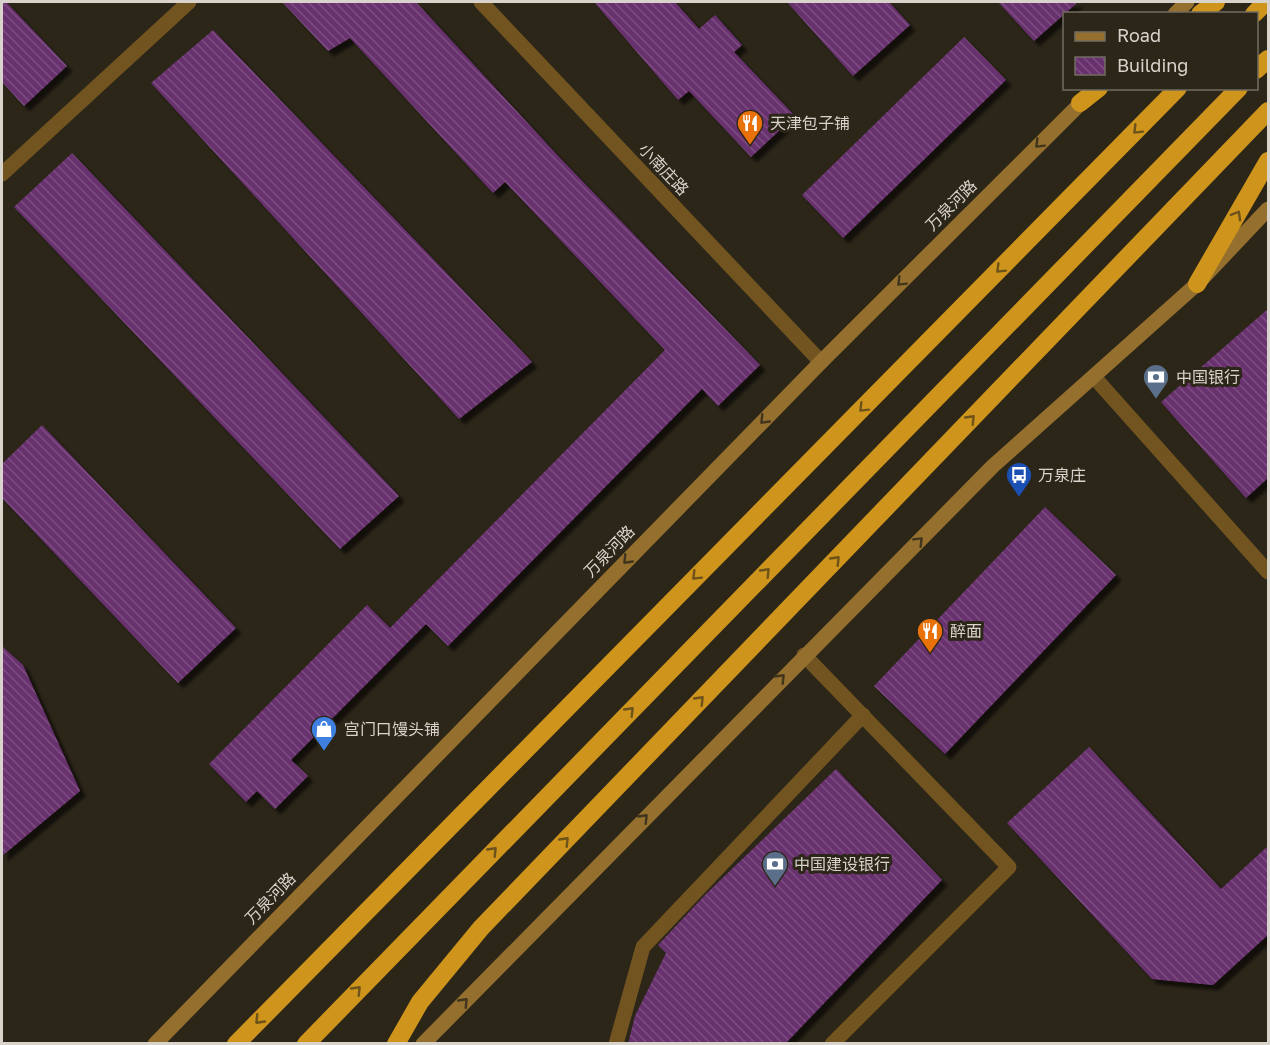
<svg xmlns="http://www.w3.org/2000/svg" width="1270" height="1045" viewBox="0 0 1270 1045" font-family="'Golos Text','Noto Sans SC',sans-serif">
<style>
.building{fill:url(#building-back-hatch);filter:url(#shadow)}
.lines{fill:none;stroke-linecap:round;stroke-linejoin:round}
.lane{stroke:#715420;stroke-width:15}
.street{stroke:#715420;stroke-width:15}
.secondary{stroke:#946f2d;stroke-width:15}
.highway{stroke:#ce941b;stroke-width:18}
.oneway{stroke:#6d521a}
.oneway2{stroke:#41351d}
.labels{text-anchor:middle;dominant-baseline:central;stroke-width:6;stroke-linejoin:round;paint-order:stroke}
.poi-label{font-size:16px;fill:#d8d4cc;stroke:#2c2619;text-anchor:start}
.street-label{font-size:16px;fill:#d8d4cc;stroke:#2c2619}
</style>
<defs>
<pattern id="building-back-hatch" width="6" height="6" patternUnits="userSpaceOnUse" patternTransform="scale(1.5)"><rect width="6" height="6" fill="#68316e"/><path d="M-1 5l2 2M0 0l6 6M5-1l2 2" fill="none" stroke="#7d4e82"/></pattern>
<filter id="shadow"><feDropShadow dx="5.5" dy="5.5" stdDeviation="1.5" flood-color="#0009"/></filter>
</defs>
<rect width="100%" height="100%" fill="#2c2619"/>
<!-- building -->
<g class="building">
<polygon points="2,2 6,2 67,66 24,106 2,82"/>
<polygon points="282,2 416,2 560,158 760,365 718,406 702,389 448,646 426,624 291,760 308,776 275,809 257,791 246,802 209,764 367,605 390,628 665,350 505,182 493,193 350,38 328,51"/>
<polygon points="594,2 675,2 699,29 715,15 742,45 734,52 795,116 751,157 689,91 678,100"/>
<polygon points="787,2 889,2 910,25 853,76"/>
<polygon points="998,2 1078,2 1034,41"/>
<polygon points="213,30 532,362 459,419 151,83"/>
<polygon points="964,37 1006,80 843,238 802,195"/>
<polygon points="72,153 399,496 340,549 14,207"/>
<polygon points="1269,308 1269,477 1246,498 1161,402"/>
<polygon points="42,425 236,628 178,683 2,498 2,464"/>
<polygon points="1045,507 1116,575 945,754 874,686"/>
<polygon points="2,646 23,665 80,791 2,856"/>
<polygon points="1089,747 1221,889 1269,845 1269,934 1213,985 1152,979 1007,823"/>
<polygon points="836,769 942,880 785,1044 628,1044 635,1016 666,953 658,945 707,893"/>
</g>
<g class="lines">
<!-- lane -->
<g class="lane">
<polyline points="804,655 1009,867 832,1044"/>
<polyline points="616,1044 643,947 863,715"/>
</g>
<!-- street -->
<g class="street">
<polyline points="481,2 821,362"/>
<polyline points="2,174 189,2"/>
<polyline points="1094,377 1268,572"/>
</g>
<!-- secondary -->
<g class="secondary">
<polyline points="1175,14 1187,2"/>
<polyline points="155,1044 821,362 1089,95"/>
<polyline points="423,1044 993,466 1197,284 1268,209"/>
</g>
<!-- highway -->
<g class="highway">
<polyline points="1200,14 1216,2"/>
<polyline points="1254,14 1266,2"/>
<polyline points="1256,70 1268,59"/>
<polyline points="1080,103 1099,88"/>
<polyline points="1197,284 1268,161"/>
<polyline points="236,1044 1178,88"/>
<polyline points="306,1044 1239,88"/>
<polyline points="396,1044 420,1002 481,928 1268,111"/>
</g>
</g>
<!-- one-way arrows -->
<defs><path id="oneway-chevron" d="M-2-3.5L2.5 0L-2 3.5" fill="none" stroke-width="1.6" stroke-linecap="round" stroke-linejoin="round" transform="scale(1.5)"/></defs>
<g class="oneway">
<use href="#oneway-chevron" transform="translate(1137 130) rotate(135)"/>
<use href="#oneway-chevron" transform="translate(1237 215) rotate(-60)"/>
<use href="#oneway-chevron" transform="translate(1000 269) rotate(135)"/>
<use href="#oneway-chevron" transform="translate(863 408) rotate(135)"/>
<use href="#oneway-chevron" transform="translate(971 419) rotate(-46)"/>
<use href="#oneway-chevron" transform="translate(836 560) rotate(-46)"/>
<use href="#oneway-chevron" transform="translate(766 572) rotate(-46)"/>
<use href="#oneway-chevron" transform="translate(696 576) rotate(135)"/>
<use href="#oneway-chevron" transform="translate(700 700) rotate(-46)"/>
<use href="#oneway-chevron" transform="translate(630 711) rotate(-46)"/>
<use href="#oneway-chevron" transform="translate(565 841) rotate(-46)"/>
<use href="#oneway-chevron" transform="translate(493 851) rotate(-46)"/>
<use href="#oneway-chevron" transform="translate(357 990) rotate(-46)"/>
<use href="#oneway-chevron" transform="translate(259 1020) rotate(134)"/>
</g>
<g class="oneway2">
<use href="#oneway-chevron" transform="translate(1039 144) rotate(135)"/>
<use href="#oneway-chevron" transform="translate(901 282) rotate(135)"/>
<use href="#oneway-chevron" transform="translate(764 420) rotate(134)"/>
<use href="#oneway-chevron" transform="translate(919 541) rotate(-45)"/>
<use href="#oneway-chevron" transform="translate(627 560) rotate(134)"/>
<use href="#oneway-chevron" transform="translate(781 678) rotate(-46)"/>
<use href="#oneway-chevron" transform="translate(644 818) rotate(-46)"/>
<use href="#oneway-chevron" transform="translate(464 1002) rotate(-46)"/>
</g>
<!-- icons -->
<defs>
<g id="restaurant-pin" transform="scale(1.35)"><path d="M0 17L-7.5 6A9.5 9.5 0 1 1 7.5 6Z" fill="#e8710a" stroke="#2c2619"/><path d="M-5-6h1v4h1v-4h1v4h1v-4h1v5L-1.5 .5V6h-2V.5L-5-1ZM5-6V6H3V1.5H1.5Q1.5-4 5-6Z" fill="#fff"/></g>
<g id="bank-pin" transform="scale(1.35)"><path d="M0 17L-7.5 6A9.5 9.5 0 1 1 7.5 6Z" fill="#5c6f8a" stroke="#2c2619"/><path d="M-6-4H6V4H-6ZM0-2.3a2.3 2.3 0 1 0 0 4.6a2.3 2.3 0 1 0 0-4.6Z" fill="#fff"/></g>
<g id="bus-pin" transform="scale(1.35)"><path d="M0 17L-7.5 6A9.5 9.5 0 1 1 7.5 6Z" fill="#1a4fb4" stroke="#2c2619"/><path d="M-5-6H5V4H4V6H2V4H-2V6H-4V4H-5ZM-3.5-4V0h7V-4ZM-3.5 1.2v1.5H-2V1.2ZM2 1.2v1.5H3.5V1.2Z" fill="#fff"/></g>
<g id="shop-pin" transform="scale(1.35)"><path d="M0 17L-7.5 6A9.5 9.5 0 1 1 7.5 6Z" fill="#3f7fe0" stroke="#2c2619"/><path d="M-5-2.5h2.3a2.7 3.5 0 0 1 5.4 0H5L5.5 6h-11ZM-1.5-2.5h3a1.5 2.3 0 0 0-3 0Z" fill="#fff"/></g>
</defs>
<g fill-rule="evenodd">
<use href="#restaurant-pin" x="750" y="123"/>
<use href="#bank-pin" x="1156" y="377"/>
<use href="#bus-pin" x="1019" y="475"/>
<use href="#restaurant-pin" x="930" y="631"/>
<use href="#shop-pin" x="324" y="729"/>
<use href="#bank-pin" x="775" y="864"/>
</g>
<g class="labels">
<!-- poi labels -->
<g class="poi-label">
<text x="770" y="123">天津包子铺</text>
<text x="1176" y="377">中国银行</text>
<text x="1038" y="475">万泉庄</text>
<text x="950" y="631">醉面</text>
<text x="344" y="729">宫门口馒头铺</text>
<text x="794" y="864">中国建设银行</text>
</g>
<!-- street labels -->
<g class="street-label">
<text transform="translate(664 169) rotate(47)">小南庄路</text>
<text transform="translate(951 205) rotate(-45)">万泉河路</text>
<text transform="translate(609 551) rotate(-46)">万泉河路</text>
<text transform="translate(270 898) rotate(-46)">万泉河路</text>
</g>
</g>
<!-- border -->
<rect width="1270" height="1045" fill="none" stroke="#d8d4cc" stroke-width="6"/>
<!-- legend -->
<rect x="1063" y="12" width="195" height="78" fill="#2c2619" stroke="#716c61" stroke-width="1.5"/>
<rect x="1075" y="32" width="30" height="9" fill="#946f2d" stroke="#716c61" stroke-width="1.5"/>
<text x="1117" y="42" font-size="18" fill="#d8d4cc">Road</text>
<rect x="1075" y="57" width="30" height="18" fill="url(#building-back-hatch)" stroke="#716c61" stroke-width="1.5"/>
<text x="1117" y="72" font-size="18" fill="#d8d4cc">Building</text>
</svg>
